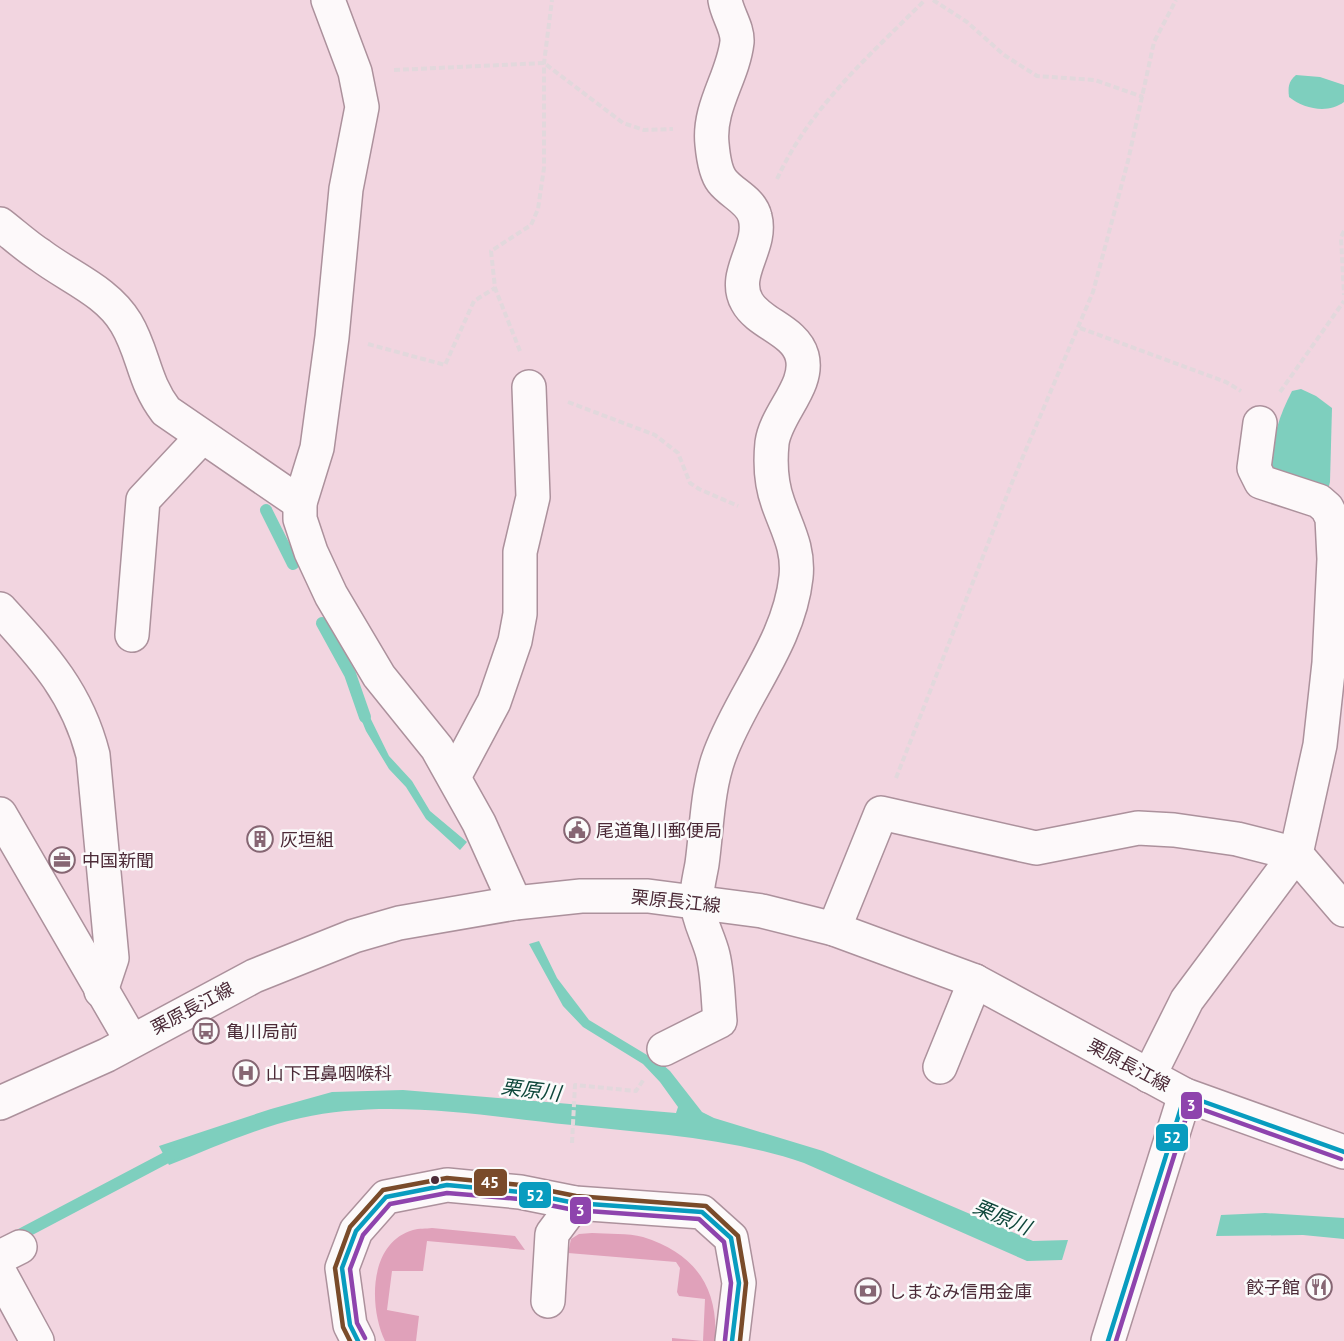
<svg xmlns="http://www.w3.org/2000/svg" width="1344" height="1341" viewBox="0 0 1344 1341" font-family="'PT Sans','Noto Sans JP',sans-serif">
<style>
.forest{fill:#e0a1ba}
.water{fill:#7ecfbe}
.lines{fill:none;stroke-linecap:round;stroke-linejoin:round}
.stream{stroke:#7ecfbe;stroke-width:12}
.minor-casing{stroke:#ac919c;stroke-width:36}
.major-casing{stroke:#ac919c;stroke-width:36}
.path{stroke:#e2d8dc;stroke-width:4;stroke-dasharray:6 3;stroke-linecap:butt}
.minor{stroke:#fdf9fa;stroke-width:33}
.major{stroke:#fdf9fa;stroke-width:33}
.bus-1-casing{stroke:#fbfbfb;stroke-width:9}
.bus-2-casing{stroke:#fbfbfb;stroke-width:9}
.bus-3-casing{stroke:#fbfbfb;stroke-width:9}
.bus-1{stroke:#089cbf;stroke-width:4.5}
.bus-2{stroke:#8e44ad;stroke-width:4.5}
.bus-3{stroke:#7a4b2a;stroke-width:4.5}
.bus-dot{fill:#4c2b38;stroke:#fbfbfb;stroke-width:2}
.labels{text-anchor:middle;dominant-baseline:central;stroke-width:5;stroke-linejoin:round;paint-order:stroke}
.poi-label{font-size:18px;fill:#4c2b38;stroke:#fbfbfb;text-anchor:start}
.street-label{font-size:18px;fill:#4c2b38;stroke:#fbfbfb}
.water-label{font-size:20px;font-style:italic;fill:#0f473b;stroke:#fbfbfb}
.line-badge{stroke:#fbfbfb;stroke-width:2}
.badge-label{font-size:16px;text-anchor:middle;font-weight:bold;fill:#fff}
</style>
<rect width="100%" height="100%" fill="#f2d5e0"/>
<!-- forest -->
<g class="forest">
<path d="M432 1228 515 1236 525 1250 427 1241 423 1271H392L387 1310 419 1316 416 1341H385C369 1308 368 1243 413 1230 419 1228 426 1229 432 1228Z"/>
<path d="M592 1233C608 1234 628 1233 643 1237 695 1253 719 1288 715 1341H672V1338L703 1341 705 1299 679 1296 677 1292 680 1268 676 1262 568 1253 571 1239 579 1234Z"/>
</g>
<!-- water -->
<g class="water">
<path d="M1296 75 1320 77 1344 85V102C1328 114 1304 109 1289 97 1288 87 1288 82 1296 75Z"/>
<path d="M1301 389 1316 396 1332 408 1330 482 1329 486 1322 488 1275 470 1271 464C1273 436 1279 416 1292 391Z"/>
<polygon points="362,701 389,756 412,781 430,811 467,842 460,850 426,819 406,787 389,769 366,731 355,704"/>
<path d="M539 941 557 978 589 1020 662 1064 670 1071 702 1112 714 1118 823 1151 1033 1241 1068 1240 1062 1260 1027 1261 804 1163C729 1137 650 1134 572 1125 484 1116 389 1098 301 1118 256 1128 212 1148 169 1165L159 1146 271 1109 332 1092 403 1090 676 1113 678 1107 660 1082 643 1064 583 1027 563 1006 529 944Z"/>
<polygon points="1265,1213 1344,1218 1344,1239 1303,1235 1216,1236 1221,1215"/>
</g>
<g class="lines">
<!-- stream -->
<g class="stream">
<polyline points="266,510 293,564"/>
<polyline points="322,623 350,674 365,717"/>
<polyline points="12,1239 177,1152"/>
</g>
<!-- minor casing -->
<g class="minor-casing">
<g id="minor">
<polyline points="328,0 355,72 362,107 346,189 332,337 317,448 300,503 300,519 311,552 331,595 379,676 437,748 479,823 515,903"/>
<path d="M0 224C13 234 26 246 40 255 69 277 107 291 126 323 144 353 143 381 166 411L300 503"/>
<path d="M0 609C43 656 77 692 93 755L112 958 101 991"/>
<polyline points="132,635 143,500 202,437"/>
<polyline points="454,777 494,702 515,641 520,614 520,552 533,497 529,387"/>
<polyline points="0,814 131,1040"/>
<polyline points="834,929 881,813 1036,848 1138,828 1174,830 1237,839 1296,854 1344,910"/>
<path d="M664 1049 720 1021C718 1000 718 976 713 955 709 938 698 920 697 902 696 890 700 876 702 864 707 828 707 788 720 754 742 694 789 643 796 577 799 548 787 529 778 503 771 484 770 463 772 443 776 413 810 386 802 356 795 330 759 324 747 302 731 274 763 247 755 217 751 200 732 194 722 181 715 172 713 155 712 144 708 107 733 77 737 42 738 28 727 14 725 0"/>
<polyline points="940,1067 975,981"/>
<polyline points="1149,1076 1187,1000 1296,854 1320,745 1329,663 1334,559 1332,518 1327,508 1319,501 1261,482 1254,468 1260,423"/>
<polyline points="0,1257 20,1247"/>
<polyline points="0,1273 37,1341"/>
<polyline points="548,1301 552,1234 575,1203"/>
<polyline points="358,1341 350,1325 342,1268 356,1231 386,1197 447,1185 520,1192 575,1203 702,1212 731,1238 739,1283 732,1341"/>
<polyline points="1108,1341 1185,1095"/>
</g>
</g>
<!-- major casing -->
<g class="major-casing">
<polyline id="major" points="0,1103 107,1055 254,976 354,936 399,923 515,903 581,896 648,896 762,911 834,929 975,981 1185,1095 1344,1152"/>
</g>
<!-- path -->
<g class="path">
<polyline points="933,0 967,22 1004,55 1037,76 1095,80 1143,97"/>
<polyline points="394,70 544,63 623,123 644,130 673,129"/>
<path d="M777 179C810 107 870 55 925 0"/>
<polyline points="1344,231 1341,237 1344,295"/>
<polyline points="1080,328 1226,382 1241,391"/>
<polyline points="368,344 445,365 474,301 495,288"/>
<polyline points="520,351 495,288 491,251 531,225 538,209 544,168 544,63 552,0"/>
<polyline points="1280,392 1344,301"/>
<polyline points="568,402 655,435 678,453 690,483 699,489 738,506"/>
<polyline points="896,778 1013,480 1093,292 1128,161 1154,42 1176,0"/>
<polyline points="572,1143 575,1085 636,1091 644,1079"/>
</g>
<!-- minor -->
<use href="#minor" class="minor"/>
<!-- major -->
<use href="#major" class="major"/>
<!-- bus-1 casing -->
<g class="bus-1-casing">
<g id="bus-1">
<polyline points="358,1341 350,1325 342,1268 356,1231 386,1197 447,1185 520,1192 575,1203 702,1212 731,1238 739,1283 732,1341"/>
<polyline points="1108,1341 1185,1095 1344,1152"/>
</g>
</g>
<!-- bus-2 casing -->
<g class="bus-2-casing">
<g id="bus-2">
<polyline points="365,1338 357,1323 350,1269 363,1235 390,1204 447,1193 519,1199 574,1210 699,1219 724,1242 731,1283 725,1340"/>
<polyline points="1116,1341 1190,1105 1341,1159"/>
</g>
</g>
<!-- bus-3 casing -->
<g class="bus-3-casing">
<polyline id="bus-3" points="350,1341 343,1327 335,1268 350,1227 383,1190 447,1178 521,1185 576,1196 706,1206 738,1236 746,1283 740,1341"/>
</g>
<!-- bus-1 -->
<use href="#bus-1" class="bus-1"/>
<!-- bus-2 -->
<use href="#bus-2" class="bus-2"/>
<!-- bus-3 -->
<use href="#bus-3" class="bus-3"/>
</g>
<!-- icons -->
<defs>
<g id="civic-ring" transform="scale(1.35)"><circle r="9.5" fill="#fbfbfb" stroke="#866673" stroke-width="1.5"/><path d="M-.6-6.5H3V-4.5H.6V-3L4-1V1h2V6H-6V1h2V-1L-.6-3ZM-1.2 2.5V6h2.4V2.5Z" fill="#866673"/></g>
<g id="building-ring" transform="scale(1.35)"><circle r="9.5" fill="#fbfbfb" stroke="#866673" stroke-width="1.5"/><path d="M-4-6H4V6H1V3H-1V6H-4ZM-2.5-4.3h1.7v1.8h-1.7ZM.8-4.3h1.7v1.8H.8ZM-2.5-1h1.7V.8h-1.7ZM.8-1h1.7V.8H.8Z" fill="#866673"/></g>
<g id="office-ring" transform="scale(1.35)"><circle r="9.5" fill="#fbfbfb" stroke="#866673" stroke-width="1.5"/><path d="M-6-3h4V-5.5h4V-3h4V5H-6ZM-1-4.5V-3h2v-1.5ZM-6 0V1H6V0Z" fill="#866673"/></g>
<g id="bus-ring" transform="scale(1.35)"><circle r="9.5" fill="#fbfbfb" stroke="#866673" stroke-width="1.5"/><path d="M-5-6H5V4H4V6H2V4H-2V6H-4V4H-5ZM-3.5-4V0h7V-4ZM-3.5 1.2v1.5H-2V1.2ZM2 1.2v1.5H3.5V1.2Z" fill="#866673"/></g>
<g id="hospital-ring" transform="scale(1.35)"><circle r="9.5" fill="#fbfbfb" stroke="#866673" stroke-width="1.5"/><path d="M-5-5h3v3.5h4V-5h3V5h-3V1.5h-4V5h-3Z" fill="#866673"/></g>
<g id="restaurant-ring" transform="scale(1.35)"><circle r="9.5" fill="#fbfbfb" stroke="#866673" stroke-width="1.5"/><path d="M-5-6h1v4h1v-4h1v4h1v-4h1v5L-1.5 .5V6h-2V.5L-5-1ZM5-6V6H3V1.5H1.5Q1.5-4 5-6Z" fill="#866673"/></g>
<g id="bank-ring" transform="scale(1.35)"><circle r="9.5" fill="#fbfbfb" stroke="#866673" stroke-width="1.5"/><path d="M-6-4H6V4H-6ZM0-2.3a2.3 2.3 0 1 0 0 4.6a2.3 2.3 0 1 0 0-4.6Z" fill="#866673"/></g>
</defs>
<g fill-rule="evenodd">
<use href="#civic-ring" x="577" y="830"/>
<use href="#building-ring" x="260" y="839"/>
<use href="#office-ring" x="62" y="860"/>
<use href="#bus-ring" x="206" y="1031"/>
<use href="#hospital-ring" x="246" y="1073"/>
<use href="#restaurant-ring" x="1319" y="1287"/>
<use href="#bank-ring" x="868" y="1291"/>
</g>
<!-- markers -->
<circle class="bus-dot" cx="435" cy="1180" r="5"/>
<g class="labels">
<!-- poi labels -->
<g class="poi-label">
<text x="596" y="830">尾道亀川郵便局</text>
<text x="280" y="839">灰垣組</text>
<text x="82" y="860">中国新聞</text>
<text x="226" y="1031">亀川局前</text>
<text x="266" y="1073">山下耳鼻咽喉科</text>
<text x="1300" y="1287" text-anchor="end">餃子館</text>
<text x="888" y="1291">しまなみ信用金庫</text>
</g>
<!-- street labels -->
<g class="street-label">
<text transform="translate(676 901) rotate(6)">栗原長江線</text>
<text transform="translate(192 1008) rotate(-28)">栗原長江線</text>
<text transform="translate(1129 1065) rotate(28)">栗原長江線</text>
</g>
<!-- water labels -->
<g class="water-label">
<text transform="translate(531 1090) rotate(7)">栗原川</text>
<text transform="translate(1002 1217) rotate(23)">栗原川</text>
</g>
</g>
<g class="line-badge">
<rect x="1180" y="1091" width="23" height="29" rx="6" fill="#8e44ad"/>
<rect x="1155" y="1123" width="34" height="29" rx="6" fill="#089cbf"/>
<rect x="473" y="1168" width="35" height="29" rx="6" fill="#7a4b2a"/>
<rect x="518" y="1181" width="34" height="28" rx="6" fill="#089cbf"/>
<rect x="569" y="1196" width="23" height="29" rx="6" fill="#8e44ad"/>
</g>
<g class="badge-label">
<text x="1191" y="1111">3</text>
<text x="1172" y="1143">52</text>
<text x="490" y="1188">45</text>
<text x="535" y="1201">52</text>
<text x="580" y="1216">3</text>
</g>
</svg>
